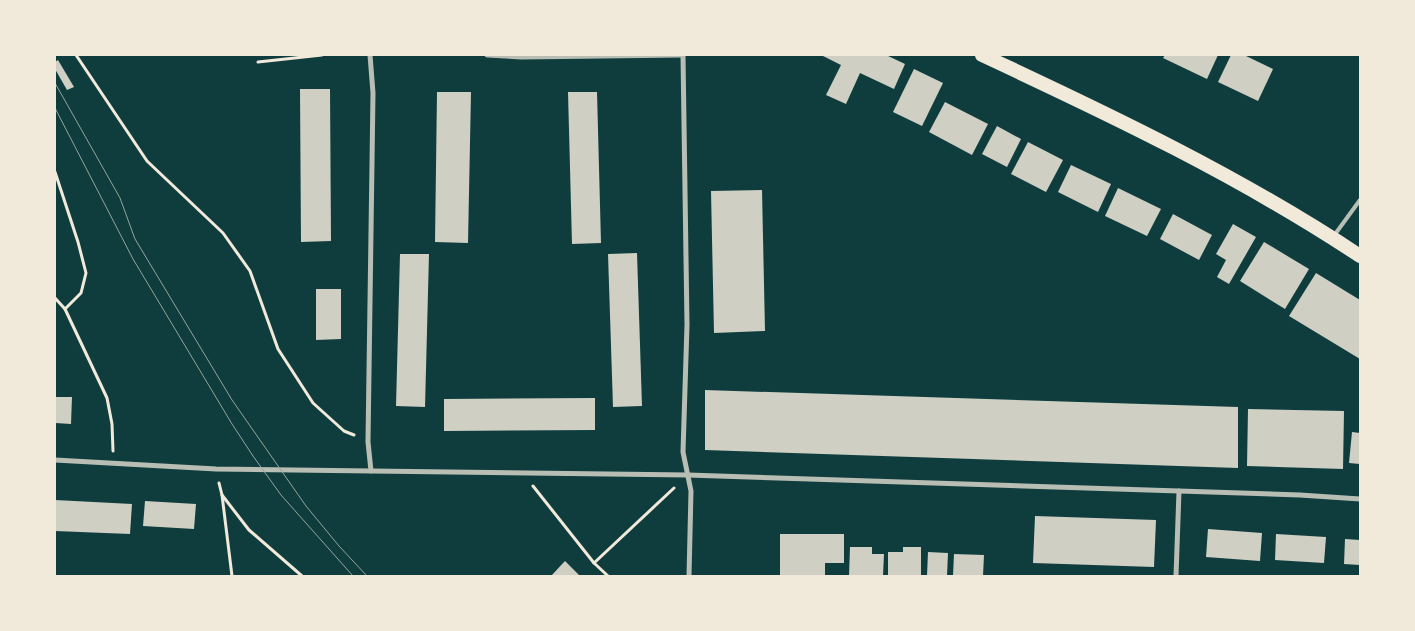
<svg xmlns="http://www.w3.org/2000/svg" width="1415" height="631" viewBox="0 0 1415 631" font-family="'Sofia Sans Condensed',sans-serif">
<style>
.building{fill:#cfcfc3}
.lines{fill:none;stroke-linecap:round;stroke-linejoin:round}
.path{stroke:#f1e9da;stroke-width:3}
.service{stroke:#b8beb3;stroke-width:4}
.minor{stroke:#b8beb3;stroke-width:5}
.trunk{stroke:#f1e9da;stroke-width:14}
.tram{stroke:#97a49c;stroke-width:1}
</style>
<rect width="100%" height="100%" fill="#0f3d3e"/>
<!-- building -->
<g class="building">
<polygon points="821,55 886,55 905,64 894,89 860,73 846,104 826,95 841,65"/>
<polygon points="1165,55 1218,55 1207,79 1163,58"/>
<polygon points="1231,55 1244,55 1273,69 1258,101 1218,82"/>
<polygon points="58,60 74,87 67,90 55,69 55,62"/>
<polygon points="914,69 943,83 922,126 893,112"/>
<polygon points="300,89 330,89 331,241 301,242"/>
<polygon points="437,92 471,92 468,243 435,242"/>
<polygon points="568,92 597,92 601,243 572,244"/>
<polygon points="945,102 988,124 972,155 929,132"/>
<polygon points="997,126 1021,139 1007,167 982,154"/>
<polygon points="1028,142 1063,160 1046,192 1011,174"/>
<polygon points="1071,165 1111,184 1098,212 1058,192"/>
<polygon points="1118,188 1161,209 1147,236 1105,216"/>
<polygon points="762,190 765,331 714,333 711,191"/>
<polygon points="1173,214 1212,235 1199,260 1160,239"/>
<polygon points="1233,224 1256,237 1229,284 1217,277 1226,260 1216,254"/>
<polygon points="1264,242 1309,269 1285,309 1240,281"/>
<polygon points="637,253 642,406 613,407 608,254"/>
<polygon points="400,254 429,254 425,407 396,406"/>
<polygon points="1316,273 1360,300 1360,359 1289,316"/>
<polygon points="316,289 341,289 341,339 316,340"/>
<polygon points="705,390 1238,407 1238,468 705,450"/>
<polygon points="55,397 72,397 71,424 55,423"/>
<polygon points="595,398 595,430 444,431 444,399"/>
<polygon points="1248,409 1344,411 1343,469 1247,466"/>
<polygon points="1352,432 1360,433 1360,464 1349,463"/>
<polygon points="55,500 132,504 130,534 55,531"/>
<polygon points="145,501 196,504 194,529 143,526"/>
<polygon points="1035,516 1156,520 1154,567 1033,563"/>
<polygon points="1208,529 1262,533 1260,561 1206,557"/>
<polygon points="780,534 844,534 844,563 825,563 825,576 780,576"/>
<polygon points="1276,534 1326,537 1324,563 1275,560"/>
<polygon points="1345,539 1360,540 1360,565 1344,564"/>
<polygon points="850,547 872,547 872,554 884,554 883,576 849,576"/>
<polygon points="903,547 921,547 921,576 888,576 888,552 903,552"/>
<polygon points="928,552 948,553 947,576 927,576"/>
<polygon points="954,554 984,555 983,576 953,576"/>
<polygon points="565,561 580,576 551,576"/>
</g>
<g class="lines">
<!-- path -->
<g class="path">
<polyline points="76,55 147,161 223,233 250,271 278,349 313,403 344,431 354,435"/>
<polyline points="258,62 322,55"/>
<polyline points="55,172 78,242 86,273 81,293 65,309"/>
<polyline points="55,298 65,309 107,398 112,424 113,451"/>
<polyline points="219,483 222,495 232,576"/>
<polyline points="533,486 594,563 608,576"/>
<polyline points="222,495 249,530 302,576"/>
<polyline points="594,563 674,488"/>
</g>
<!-- service -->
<polyline class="service" points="1333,237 1360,200"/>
<!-- minor -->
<g class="minor">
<polyline points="370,55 373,93 368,442 371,471"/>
<polyline points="487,55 521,57 683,55"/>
<polyline points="683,55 687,325 683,452 691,491 689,576"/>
<polyline points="55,460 216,469 688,475 1300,495 1360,499"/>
<polyline points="1176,576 1179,491"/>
</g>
<!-- trunk -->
<path class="trunk" d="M982 55C1111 115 1241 177 1360 256"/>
<!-- tram -->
<g class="tram">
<polyline points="55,83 120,198 135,239 232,400 306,506 339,546 367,576"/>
<polyline points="55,108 133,259 232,424 253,456 281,495 353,576"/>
</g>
</g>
<!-- border -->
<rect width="1415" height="631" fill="none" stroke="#f1e9da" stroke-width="112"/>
</svg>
